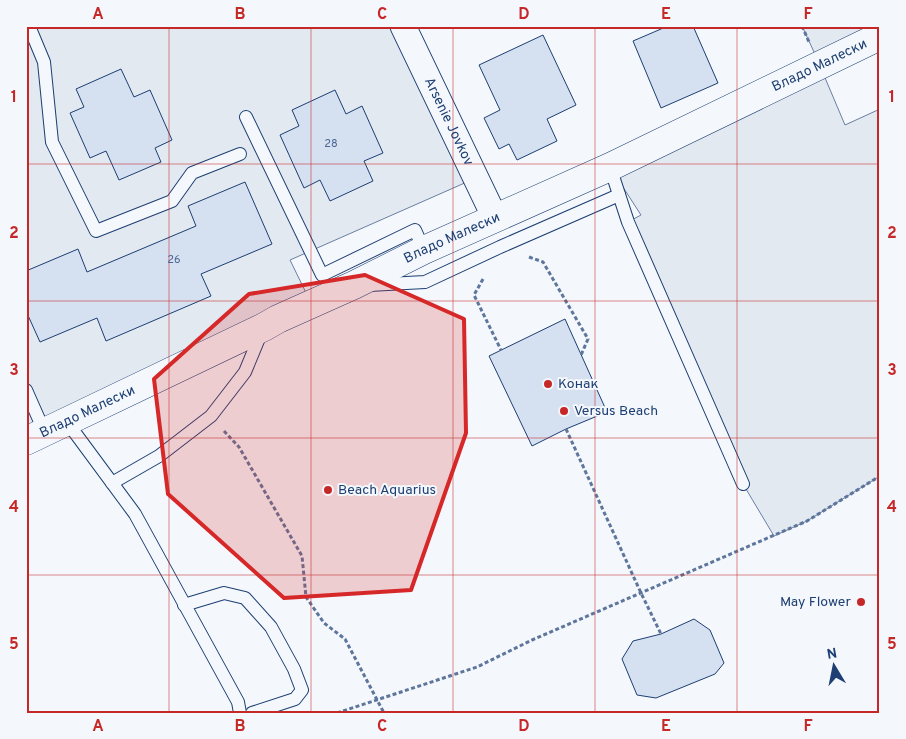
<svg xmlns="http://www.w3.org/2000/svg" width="906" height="739" viewBox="0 0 906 739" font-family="Overpass,sans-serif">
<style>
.green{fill:#e3e9f0;stroke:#687fa3}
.building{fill:#d5e0f0;stroke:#1d3f73}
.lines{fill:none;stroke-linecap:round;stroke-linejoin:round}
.lane-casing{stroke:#1d3f73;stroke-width:14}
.street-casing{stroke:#1d3f73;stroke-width:27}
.secondary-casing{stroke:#1d3f73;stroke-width:29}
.path{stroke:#5e769c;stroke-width:3;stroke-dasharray:4 2.5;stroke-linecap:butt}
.lane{stroke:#f4f7fb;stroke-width:12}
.street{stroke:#f4f7fb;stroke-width:25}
.secondary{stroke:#f4f7fb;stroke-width:28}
.marked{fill:#d62828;fill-opacity:0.2;stroke:#d62828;stroke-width:4;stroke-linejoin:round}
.grid{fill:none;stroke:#c62828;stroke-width:1;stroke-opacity:0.55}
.poi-dot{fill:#c62828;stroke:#f4f7fb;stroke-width:2}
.labels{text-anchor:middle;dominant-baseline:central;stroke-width:4;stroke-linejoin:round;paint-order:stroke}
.number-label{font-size:11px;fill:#4b6792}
.street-label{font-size:14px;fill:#1d3f73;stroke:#f4f7fb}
.poi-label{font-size:14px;fill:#1d3f73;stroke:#f4f7fb;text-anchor:start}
.neatline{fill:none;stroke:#c62828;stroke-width:2}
.grid-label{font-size:16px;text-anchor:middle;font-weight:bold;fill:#c62828}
</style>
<rect width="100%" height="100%" fill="#f4f7fb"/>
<!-- green -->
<g class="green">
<polygon points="26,26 403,26 476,178 290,260 312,305 26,441"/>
<polygon points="802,26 880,26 820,66 845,125 880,109 880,476 807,521 774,536 743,484 628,222 641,215 610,167 820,65"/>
</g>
<!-- building -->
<g class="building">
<polygon points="668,26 693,26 718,83 661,108 633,41"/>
<polygon points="543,35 576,105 547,119 557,141 517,160 509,144 499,149 484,118 500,110 479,65"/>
<polygon points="121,69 134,97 150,90 172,140 155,148 161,162 119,180 106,151 90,158 70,113 84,107 76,89"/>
<polygon points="335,90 346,114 362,106 383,153 364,161 373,181 330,201 320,180 304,188 280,135 299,126 292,110"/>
<polygon points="245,182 272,244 201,274 211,296 106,341 97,318 40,342 26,311 26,271 78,249 87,272 196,226 188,206"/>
<polygon points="565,319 607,412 566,429 532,446 489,356"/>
<polygon points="694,619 710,630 724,663 715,674 656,698 637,695 622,659 633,641 661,634"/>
</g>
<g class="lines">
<!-- lane casing -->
<g class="lane-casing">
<g id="lane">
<polyline points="29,26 44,62 52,142 96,231 172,201 192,173 240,154"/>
<polyline points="246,117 322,275 415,230 424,250"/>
<polyline points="610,167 628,222 743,484"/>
<polyline points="369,285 425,282 500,247 619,195"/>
<polyline points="26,390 45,433"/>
<polyline points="67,422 135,514 238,702 240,713"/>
<polyline points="112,483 159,456 211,416 245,372 262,331"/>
<polyline points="184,605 224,593 245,598 271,627 294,669 302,690 295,699 252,713"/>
</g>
</g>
<!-- street casing -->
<g class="street-casing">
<g id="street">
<path id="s1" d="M403 26 495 218"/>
</g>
</g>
<!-- secondary casing -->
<g class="secondary-casing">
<g id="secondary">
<path id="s2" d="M26 441 264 327 278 319 354 285 424 250 610 167 880 36"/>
</g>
</g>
<!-- path -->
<g class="path">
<polyline points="802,26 809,42"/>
<polyline points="529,257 543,262 588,339 581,355"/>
<polyline points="483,279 474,295 501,350"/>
<polyline points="566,429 641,593 661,634"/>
<polyline points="224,431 239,447 302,556 306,597 324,623 345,639 384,713"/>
<polyline points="337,713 477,667 532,640 807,521 880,476"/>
</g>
<!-- lane -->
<use href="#lane" class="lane"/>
<!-- street -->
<use href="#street" class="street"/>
<!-- secondary -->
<use href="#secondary" class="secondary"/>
</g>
<!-- marked area -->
<path class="marked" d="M365 275 464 319 466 433 411 590 284 598 168 494 154 379 249 294Z"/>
<!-- grid -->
<path class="grid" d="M169 26V713M311 26V713M453 26V713M595 26V713M737 26V713M26 164H880M26 301H880M26 438H880M26 575H880"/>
<!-- markers -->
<g class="poi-dot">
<circle cx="548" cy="384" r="5"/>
<circle cx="564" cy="411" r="5"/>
<circle cx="328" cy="490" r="5"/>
<circle cx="861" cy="602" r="5"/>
</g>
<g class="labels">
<!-- number labels -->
<g class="number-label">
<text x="331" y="144">28</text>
<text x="174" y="260">26</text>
</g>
<!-- street labels -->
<g class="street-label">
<text stroke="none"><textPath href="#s2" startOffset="878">Владо Малески</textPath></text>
<text stroke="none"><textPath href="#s1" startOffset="106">Arsenie Jovkov</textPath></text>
<text stroke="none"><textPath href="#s2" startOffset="472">Владо Малески</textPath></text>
<text stroke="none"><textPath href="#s2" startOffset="68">Владо Малески</textPath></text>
</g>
<!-- poi labels -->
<g class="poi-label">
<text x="558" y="384">Конак</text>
<text x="574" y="411">Versus Beach</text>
<text x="338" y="490">Beach Aquarius</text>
<text x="851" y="602" text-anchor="end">May Flower</text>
</g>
</g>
<!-- border -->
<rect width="906" height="739" fill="none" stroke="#f4f7fb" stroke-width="55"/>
<!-- north arrow -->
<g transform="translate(834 666) rotate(350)" stroke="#f4f7fb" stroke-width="4" paint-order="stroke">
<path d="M0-4L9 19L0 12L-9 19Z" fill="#1d3f73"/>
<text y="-8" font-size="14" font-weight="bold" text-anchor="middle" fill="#1d3f73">N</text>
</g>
<rect x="28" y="28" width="850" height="684" class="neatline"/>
<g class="grid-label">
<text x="98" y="19">A</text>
<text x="240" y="19">B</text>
<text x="382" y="19">C</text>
<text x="524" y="19">D</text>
<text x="666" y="19">E</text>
<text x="808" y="19">F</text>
<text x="14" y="102">1</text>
<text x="892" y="102">1</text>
<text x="14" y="238">2</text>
<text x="892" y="238">2</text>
<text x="14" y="375">3</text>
<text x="892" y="375">3</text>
<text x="14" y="512">4</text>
<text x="892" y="512">4</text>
<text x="14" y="649">5</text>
<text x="892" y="649">5</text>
<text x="98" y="731">A</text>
<text x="240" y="731">B</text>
<text x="382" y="731">C</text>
<text x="524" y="731">D</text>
<text x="666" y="731">E</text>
<text x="808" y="731">F</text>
</g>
</svg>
